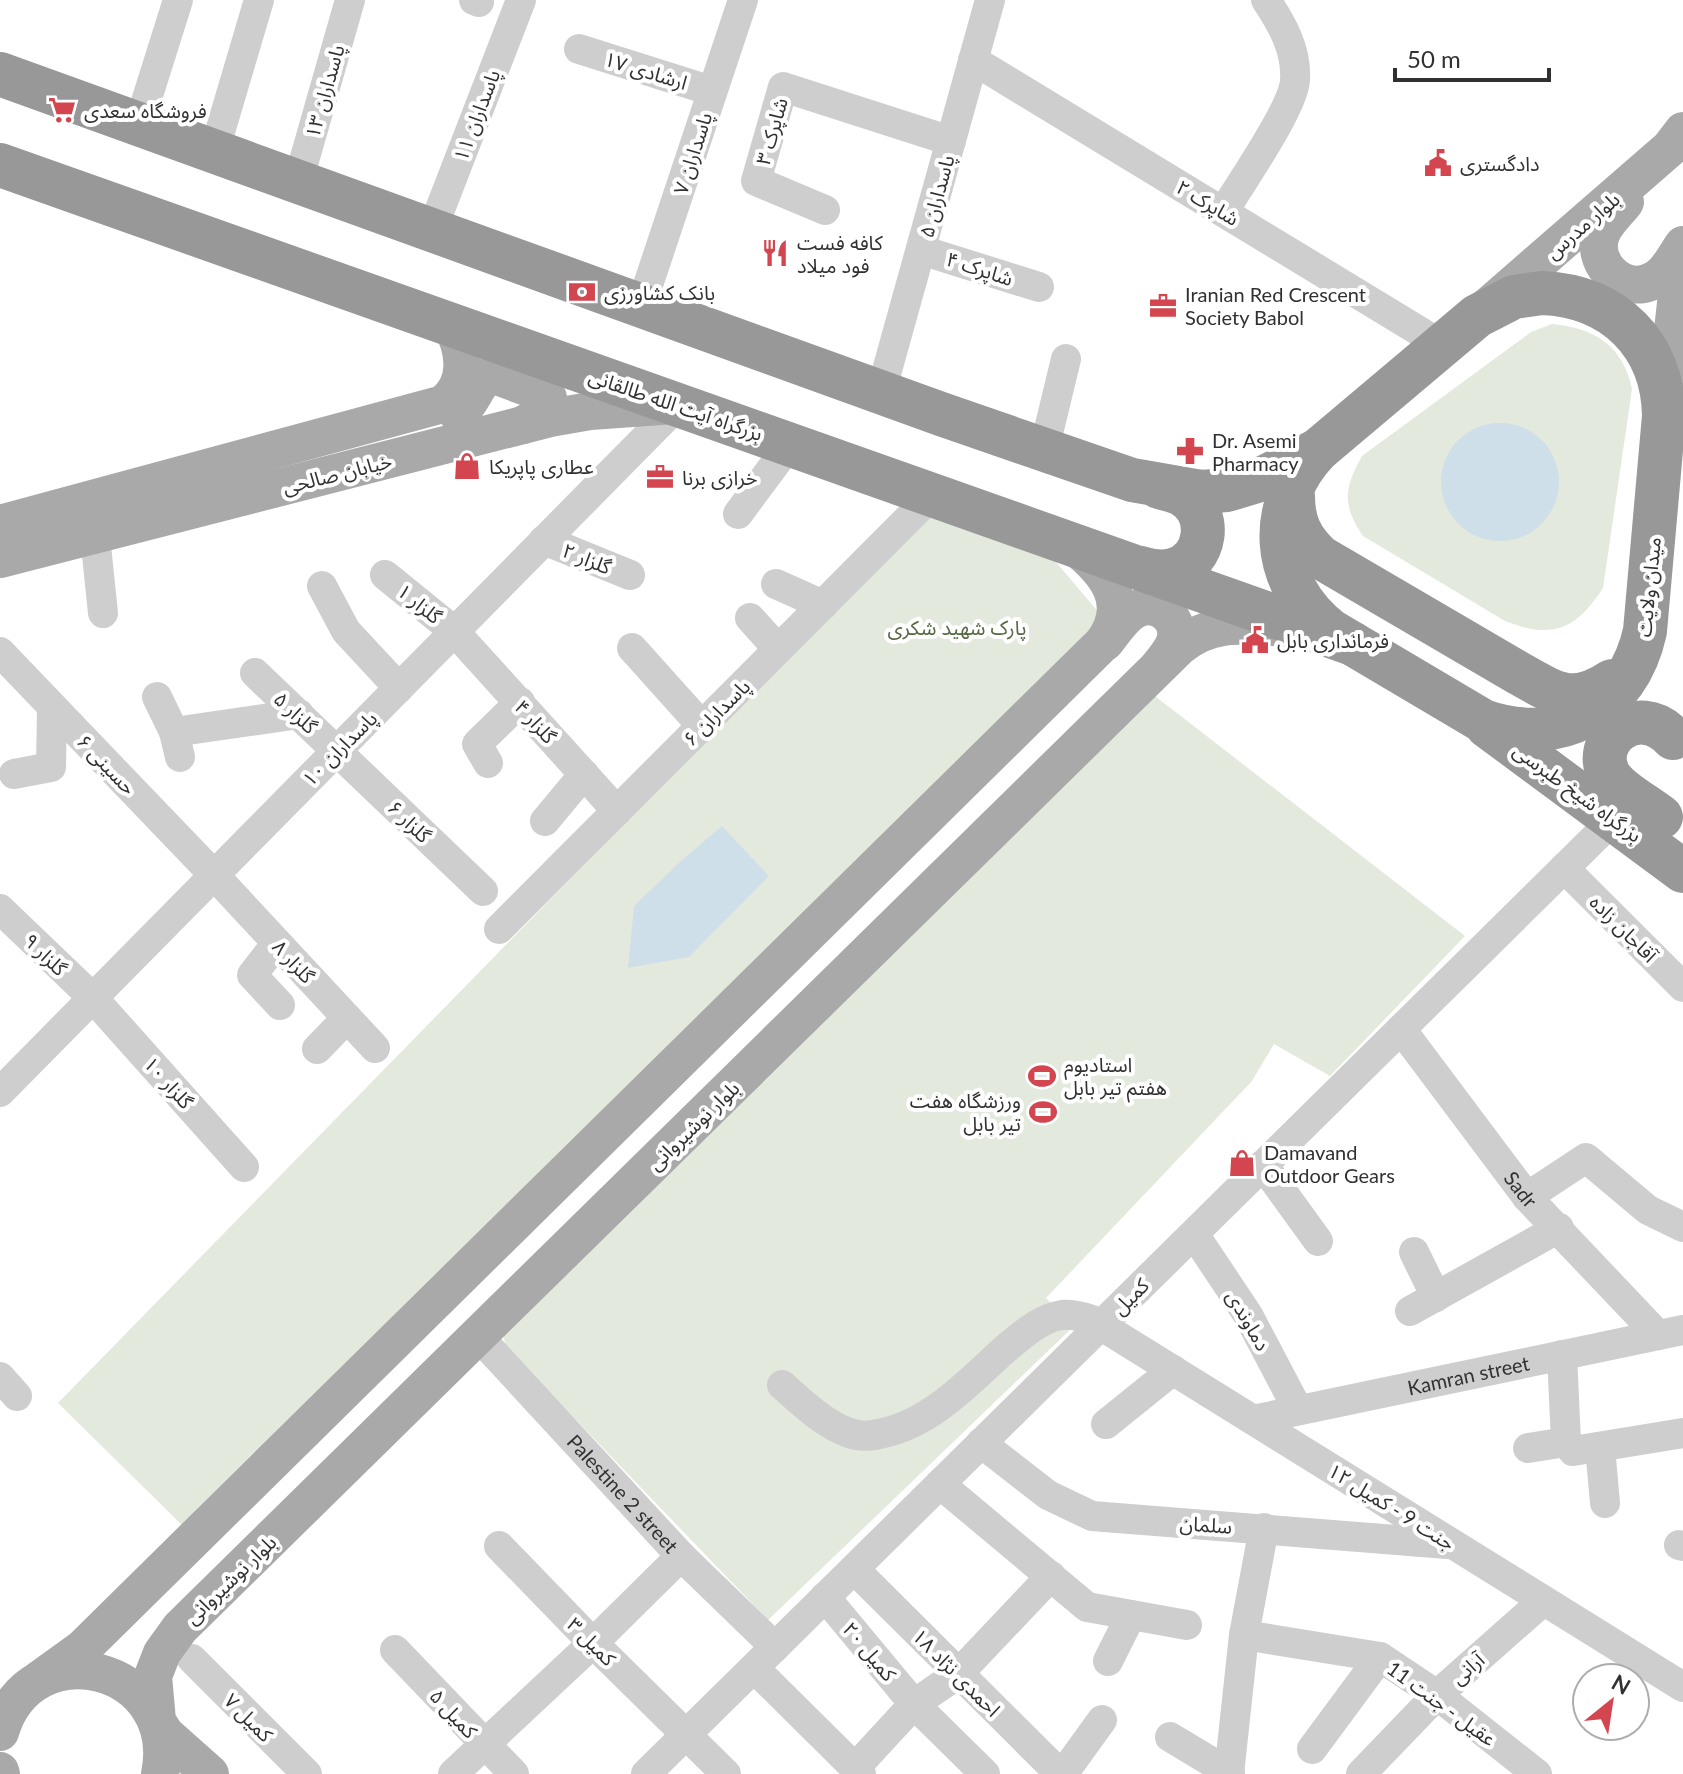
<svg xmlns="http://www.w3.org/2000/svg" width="1683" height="1774" viewBox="0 0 1683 1774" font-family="Lato,'Noto Sans Arabic',sans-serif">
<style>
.green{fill:#e3e9dd}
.water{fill:#cfdfe9}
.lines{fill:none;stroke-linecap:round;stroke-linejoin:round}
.minor{stroke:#cecece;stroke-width:30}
.major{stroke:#a9a9a9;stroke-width:38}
.highway{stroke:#989898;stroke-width:44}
.labels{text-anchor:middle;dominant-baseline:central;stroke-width:8;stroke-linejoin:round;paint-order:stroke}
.street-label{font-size:20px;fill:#313131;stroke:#fff}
.poi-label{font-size:20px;fill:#313131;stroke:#fff;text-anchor:start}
.park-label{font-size:20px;fill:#546842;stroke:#fff}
</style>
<rect width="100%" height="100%" fill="#fff"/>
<!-- green -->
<g class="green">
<path d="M1552 324C1595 328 1623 346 1632 389L1603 588C1575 631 1552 639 1505 621L1363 536C1342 505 1344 488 1362 456L1531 332Z"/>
<polygon points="932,509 1050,555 1106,621 184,1527 58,1403"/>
<polygon points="1151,693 1465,936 1330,1076 1274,1044 1252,1081 1046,1298 1073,1327 768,1620 506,1347 502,1331"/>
</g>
<!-- water -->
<g class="water">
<circle cx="1500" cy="482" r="59"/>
<polygon points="722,826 769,876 689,957 628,968 634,906 682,860"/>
</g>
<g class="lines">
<!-- minor -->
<g class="minor">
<polyline points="474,0 479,2"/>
<polyline points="579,49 712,91"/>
<polyline points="973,60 1442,345"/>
<polyline points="139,124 178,0"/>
<polyline points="214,152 259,0"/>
<polyline points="298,182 350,0"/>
<polyline points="825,210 756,181 783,87 951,141"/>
<path d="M1224 211C1240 184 1294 107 1295 80 1297 50 1282 24 1266 0"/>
<polyline points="432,230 521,0"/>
<polyline points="921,250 1039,287"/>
<polyline points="641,306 743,0"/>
<polyline points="881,392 990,0"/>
<polyline points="1044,450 1066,359"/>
<polyline points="738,514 790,444"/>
<polyline points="95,536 103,613"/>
<polyline points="544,540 630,575"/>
<polyline points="385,575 454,631 617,811"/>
<polyline points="776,584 823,605"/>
<polyline points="322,586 346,631 399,688"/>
<polyline points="750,618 778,649"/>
<polyline points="632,648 702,726"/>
<polyline points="0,652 214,875 375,1048"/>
<polyline points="255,673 483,891"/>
<polyline points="157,697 174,732 180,757"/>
<polyline points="174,732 299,714"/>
<polyline points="488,763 477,744 520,702"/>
<polyline points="14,774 51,767 52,707"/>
<polyline points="545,821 584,774"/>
<polyline points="1564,868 1683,987"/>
<polyline points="0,909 93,998 244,1167"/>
<polyline points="499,929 932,495"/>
<polyline points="277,943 252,975 280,1005"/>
<path id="s1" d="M1401 1029 1527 1197 1658 1335"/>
<polyline points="317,1049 347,1018"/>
<polyline points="0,1092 678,405"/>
<polyline points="1263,1165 1318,1241"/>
<polyline points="1527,1197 1586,1158 1648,1210 1683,1227"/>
<polyline points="1194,1234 1248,1315 1298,1410"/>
<polyline points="1414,1252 1436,1297"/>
<polyline points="1410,1311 1559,1228"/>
<path id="s2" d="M478 1336 681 1556 775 1647"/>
<polyline points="1562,1355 1566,1442 1573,1451 1683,1433"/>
<polyline points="0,1377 17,1396"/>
<path d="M782 1385C801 1402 823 1423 847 1432 858 1437 872 1436 883 1433 931 1423 969 1382 1004 1350 1020 1337 1040 1318 1062 1315 1072 1314 1083 1317 1092 1320L1683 1687"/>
<path id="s3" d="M1253 1420 1683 1330"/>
<polyline points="1106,1424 1173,1370"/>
<polyline points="981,1443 1048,1495 1092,1516 1447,1544"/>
<polyline points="1600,1447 1605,1503"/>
<polyline points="1528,1448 1566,1442"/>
<polyline points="940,1484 1087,1607 1187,1625"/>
<polyline points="1679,1545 1683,1546"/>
<polyline points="499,1546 593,1643 726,1774"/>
<polyline points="854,1569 1060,1774"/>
<polyline points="825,1597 914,1704 985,1774"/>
<polyline points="1244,1635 1380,1657 1437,1695 1537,1774"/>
<polyline points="395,1650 514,1774"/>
<polyline points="192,1659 307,1774"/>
<polyline points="1108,1661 1131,1615"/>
<polyline points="754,1668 861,1774"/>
<polyline points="1170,1737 1230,1773"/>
<polyline points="1312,1749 1380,1657"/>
<polyline points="855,1768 914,1704 958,1674 1051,1576"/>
<polyline points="453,1774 593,1643 681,1556"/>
<polyline points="646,1774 1614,819"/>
<polyline points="1063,1774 1102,1720"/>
<polyline points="1229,1774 1244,1635 1264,1528"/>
<polyline points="1361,1774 1437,1695 1543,1601"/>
</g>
<!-- major -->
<g class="major">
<path d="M1625 202C1618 211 1607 221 1602 232 1589 261 1620 294 1650 282 1666 276 1674 258 1683 245"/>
<polyline points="1486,308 1670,148 1683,131"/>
<polyline points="1665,402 1678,285 1683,267"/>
<path d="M457 413C474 405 475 378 494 375L543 393 548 398C550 414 534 418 523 425"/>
<path d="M0 524 443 404C470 384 465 350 451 324"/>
<polyline points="0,559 550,418 590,411 675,405"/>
<path d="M1105 642C1114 631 1123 616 1135 610 1155 598 1179 616 1176 638 1174 649 1166 657 1160 665"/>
<path d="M39 1680 82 1649 1103 643C1133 603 1106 571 1073 545"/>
<path d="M0 1732C31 1627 182 1666 160 1774"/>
<polyline points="0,1771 1,1774"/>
<path d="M210 1774 165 1734 157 1721 153 1676 162 1653 180 1628 1180 646C1214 619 1245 626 1286 628"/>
</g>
<!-- highway -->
<g class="highway">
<polyline points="0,74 941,414 1132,480 1201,492 1227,490 1257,481 1318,450"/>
<polyline points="0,165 1353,644"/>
<path d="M1542 293C1614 296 1663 344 1664 416L1645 631C1628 710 1559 748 1483 721L1331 631C1270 583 1265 506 1318 450L1477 316 1514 297Z"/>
<path d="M1293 496C1293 523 1301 539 1320 557L1520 674C1557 695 1574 706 1612 681"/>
<path d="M1141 568C1151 571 1162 573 1173 570 1207 561 1214 514 1183 495 1176 491 1167 489 1159 487"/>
<polyline points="1487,726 1683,871"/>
<path d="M1661 817C1646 805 1622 793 1611 778 1587 742 1637 699 1673 738"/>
</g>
</g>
<!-- icons -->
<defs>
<g id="supermarket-bare" transform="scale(2.16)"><path d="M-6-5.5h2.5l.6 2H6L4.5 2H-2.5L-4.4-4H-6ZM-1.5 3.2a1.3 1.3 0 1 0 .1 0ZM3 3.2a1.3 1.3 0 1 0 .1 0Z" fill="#d4464f" stroke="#fff" stroke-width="2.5" paint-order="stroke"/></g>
<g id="civic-bare" transform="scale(2.16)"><path d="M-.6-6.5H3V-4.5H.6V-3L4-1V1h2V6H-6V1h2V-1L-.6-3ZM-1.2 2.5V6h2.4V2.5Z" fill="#d4464f" stroke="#fff" stroke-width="2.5" paint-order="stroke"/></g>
<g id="restaurant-bare" transform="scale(2.16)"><path d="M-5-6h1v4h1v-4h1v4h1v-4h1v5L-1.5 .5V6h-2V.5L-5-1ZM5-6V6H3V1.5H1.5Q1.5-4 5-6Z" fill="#d4464f" stroke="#fff" stroke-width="2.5" paint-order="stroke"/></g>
<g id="bank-bare" transform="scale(2.16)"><path d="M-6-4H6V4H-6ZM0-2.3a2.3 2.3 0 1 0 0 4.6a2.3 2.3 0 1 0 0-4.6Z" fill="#d4464f" stroke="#fff" stroke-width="2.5" paint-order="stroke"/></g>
<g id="office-bare" transform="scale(2.16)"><path d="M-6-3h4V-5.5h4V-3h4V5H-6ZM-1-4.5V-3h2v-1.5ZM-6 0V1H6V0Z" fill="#d4464f" stroke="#fff" stroke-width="2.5" paint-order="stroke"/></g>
<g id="pharmacy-bare" transform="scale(2.16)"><path d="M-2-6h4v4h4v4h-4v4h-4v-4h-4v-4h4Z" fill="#d4464f" stroke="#fff" stroke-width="2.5" paint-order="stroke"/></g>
<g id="shop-bare" transform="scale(2.16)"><path d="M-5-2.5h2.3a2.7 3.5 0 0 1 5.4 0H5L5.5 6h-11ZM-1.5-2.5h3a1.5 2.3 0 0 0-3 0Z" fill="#d4464f" stroke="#fff" stroke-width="2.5" paint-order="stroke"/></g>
<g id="stadium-bare" transform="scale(2.16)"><path d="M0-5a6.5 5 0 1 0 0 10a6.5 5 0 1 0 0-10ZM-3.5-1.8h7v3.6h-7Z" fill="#d4464f" stroke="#fff" stroke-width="2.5" paint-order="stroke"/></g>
</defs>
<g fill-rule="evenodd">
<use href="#supermarket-bare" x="62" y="110"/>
<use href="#civic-bare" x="1438" y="163"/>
<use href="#restaurant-bare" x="775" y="253"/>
<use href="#bank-bare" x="582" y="292"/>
<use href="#office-bare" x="1163" y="306"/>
<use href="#pharmacy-bare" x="1190" y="451"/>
<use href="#shop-bare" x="467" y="466"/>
<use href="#office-bare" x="660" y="477"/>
<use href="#civic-bare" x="1255" y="640"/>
<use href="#stadium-bare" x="1042" y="1076"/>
<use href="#stadium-bare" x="1043" y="1112"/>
<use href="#shop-bare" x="1242" y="1163"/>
</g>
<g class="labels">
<!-- street labels -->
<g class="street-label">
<text transform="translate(646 70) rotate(17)">ارشادی ۱۷</text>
<text transform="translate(324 91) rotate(-74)">پاسداران ۱۳</text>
<text transform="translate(476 115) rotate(-69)">پاسداران ١١</text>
<text transform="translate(771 131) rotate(-74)">شاپرک ۳</text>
<text transform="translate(692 153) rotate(-72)">پاسداران ۷</text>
<text transform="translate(936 196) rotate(-75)">پاسداران ۵</text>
<text transform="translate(1208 202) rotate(31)">شاپرک ۲</text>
<text transform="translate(1582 225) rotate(-41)">بلوار مدرس</text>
<text transform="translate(980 268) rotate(18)">شاپرک ۴</text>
<text transform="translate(676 404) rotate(19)">بزرگراه آیت الله طالقانی</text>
<text transform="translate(337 473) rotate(-14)">خیابان صالحی</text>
<text transform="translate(587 558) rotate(22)">گلزار ۲</text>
<text transform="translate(1648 587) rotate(-84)">میدان ولایت</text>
<text transform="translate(420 603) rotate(39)">گلزار ۱</text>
<text transform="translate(296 712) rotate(43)">گلزار ۵</text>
<text transform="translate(716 712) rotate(-45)">پاسداران ۶</text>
<text transform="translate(536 721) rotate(48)">گلزار ۴</text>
<text transform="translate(339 748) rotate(-45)">پاسداران ١٠</text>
<text transform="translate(107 764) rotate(46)">حسینی ۶</text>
<text transform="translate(1578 792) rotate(36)">بزرگراه شیخ طبرسی</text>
<text transform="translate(410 821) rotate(44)">گلزار ۶</text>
<text transform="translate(1624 928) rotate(45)">آقاجان زاده</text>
<text transform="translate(46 954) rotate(44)">گلزار ٩</text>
<text transform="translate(294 961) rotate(47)">گلزار ۸</text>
<text transform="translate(169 1082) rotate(48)">گلزار ۱۰</text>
<text transform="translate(693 1125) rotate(-44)">بلوار نوشیروانی</text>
<text stroke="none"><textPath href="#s1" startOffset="200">Sadr</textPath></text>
<text transform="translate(1130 1296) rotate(-45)">کمیل</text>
<text transform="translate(1249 1320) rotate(60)">دماوندی</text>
<text stroke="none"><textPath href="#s3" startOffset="220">Kamran street</textPath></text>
<text stroke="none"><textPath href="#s2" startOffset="214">Palestine 2 street</textPath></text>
<text transform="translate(1392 1506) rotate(32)">جنت 9 - کمیل ۱۲</text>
<text transform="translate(1206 1524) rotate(4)">سلمان</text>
<text transform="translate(230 1579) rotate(-44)">بلوار نوشیروانی</text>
<text transform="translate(592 1641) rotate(45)">کمیل ۳</text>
<text transform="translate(870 1651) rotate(50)">کمیل ۲۰</text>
<text transform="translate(1467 1668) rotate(-41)">آرانی</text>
<text transform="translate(957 1672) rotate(45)">احمدی نژاد ۱۸</text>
<text transform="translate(1442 1703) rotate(36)">عقیل - جنت 11</text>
<text transform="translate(454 1713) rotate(47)">کمیل ۵</text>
<text transform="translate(249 1717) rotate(45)">کمیل ۷</text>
</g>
<!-- poi labels -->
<g class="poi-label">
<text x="84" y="110">فروشگاه سعدی</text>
<text x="1460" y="163">دادگستری</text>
<text x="797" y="242">کافه فست<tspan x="797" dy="23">فود میلاد</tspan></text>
<text x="604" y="292">بانک کشاورزی</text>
<text x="1185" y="294">Iranian Red Crescent<tspan x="1185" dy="23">Society Babol</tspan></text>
<text x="1212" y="440">Dr. Asemi<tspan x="1212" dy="23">Pharmacy</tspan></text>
<text x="489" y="466">عطاری پاپریکا</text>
<text x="682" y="477">خرازی برنا</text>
<text x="1277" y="640">فرمانداری بابل</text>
<text x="1064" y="1064">استادیوم<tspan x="1064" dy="23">هفتم تیر بابل</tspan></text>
<text x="1021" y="1100" text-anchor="end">ورزشگاه هفت<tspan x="1021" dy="23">تیر بابل</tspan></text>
<text x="1264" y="1152">Damavand<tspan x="1264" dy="23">Outdoor Gears</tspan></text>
</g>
<!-- park labels -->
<g class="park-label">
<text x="957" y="627">پارک شهید شکری</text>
</g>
</g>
<!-- north arrow -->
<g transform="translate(1611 1702) rotate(30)"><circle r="38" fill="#ffffff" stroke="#adadad" stroke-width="2"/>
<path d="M0-6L14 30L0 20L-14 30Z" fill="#d4464f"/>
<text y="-12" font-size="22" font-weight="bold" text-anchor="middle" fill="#313131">N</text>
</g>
<!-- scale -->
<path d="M1395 68v12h154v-12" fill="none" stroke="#313131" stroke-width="4"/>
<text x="1407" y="68" font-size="24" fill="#313131" stroke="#ffffff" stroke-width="6" paint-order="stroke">50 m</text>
</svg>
